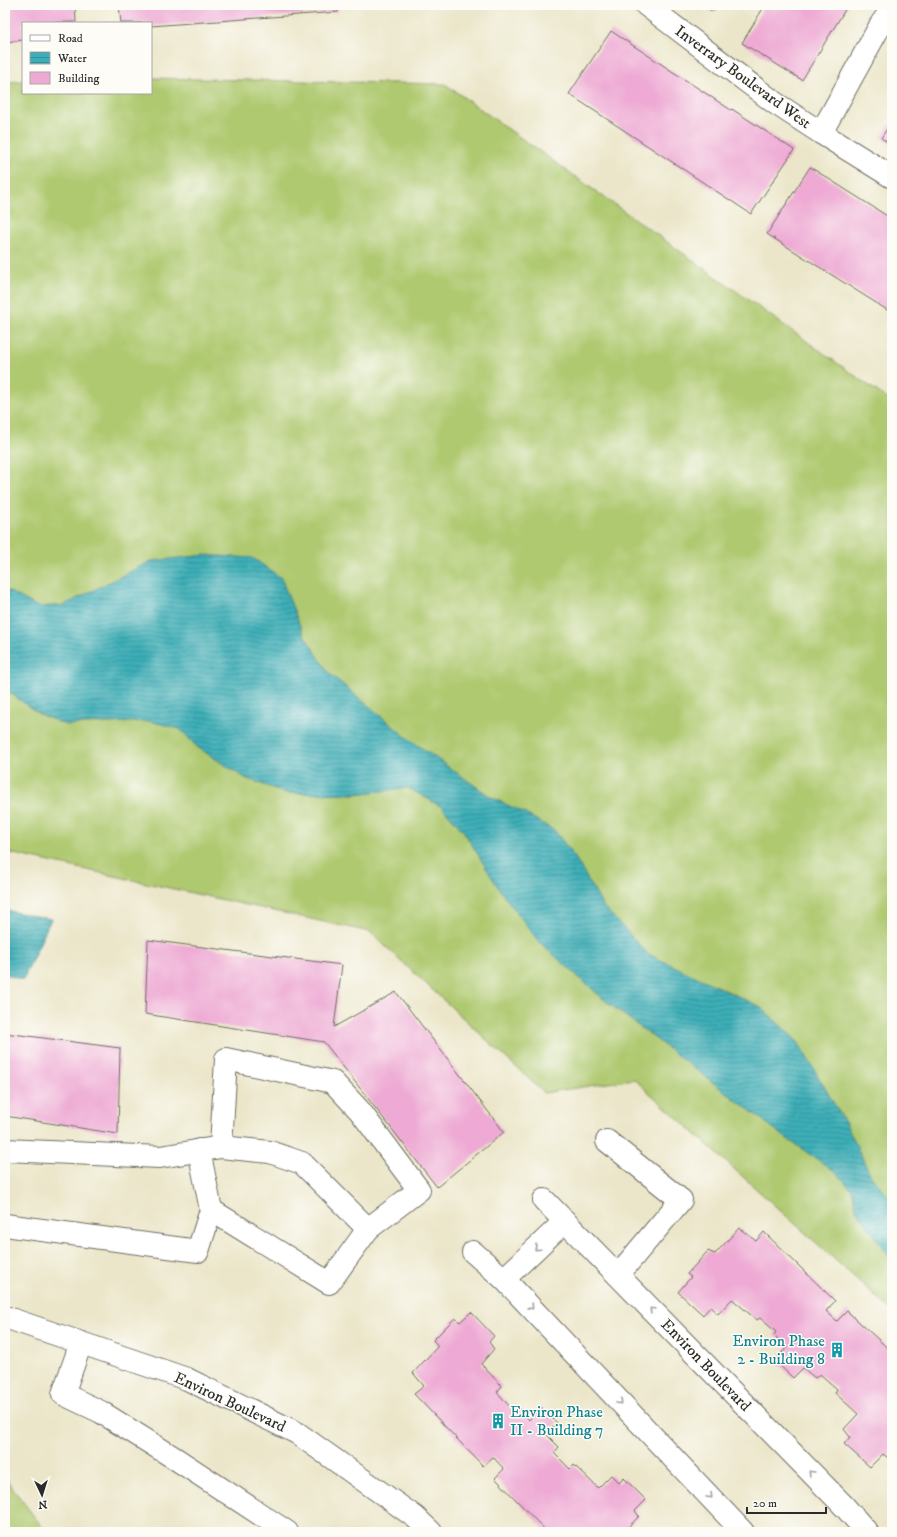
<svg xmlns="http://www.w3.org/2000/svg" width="897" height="1537" viewBox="0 0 897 1537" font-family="'IM FELL DW Pica',serif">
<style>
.grass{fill:#afc96f;stroke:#6d7a4d}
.water{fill:url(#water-rules);stroke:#346d72}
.building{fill:#eeaad4}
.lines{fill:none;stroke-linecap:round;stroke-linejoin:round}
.minor-casing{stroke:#6e6c62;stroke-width:24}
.minor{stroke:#fff;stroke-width:22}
.oneway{stroke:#a0a0a0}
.labels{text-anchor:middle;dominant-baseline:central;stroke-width:3;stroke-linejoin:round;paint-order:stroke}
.street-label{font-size:16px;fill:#2b2b2b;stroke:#fdfcf7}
.culture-label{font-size:16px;fill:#0d838f;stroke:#fdfcf7;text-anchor:end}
</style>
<defs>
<pattern id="water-rules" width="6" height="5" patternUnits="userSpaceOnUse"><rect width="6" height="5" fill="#3eafb8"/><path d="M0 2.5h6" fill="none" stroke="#348f96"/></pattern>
</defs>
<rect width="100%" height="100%" fill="#fdfcf7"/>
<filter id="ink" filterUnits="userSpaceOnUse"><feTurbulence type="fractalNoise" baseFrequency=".025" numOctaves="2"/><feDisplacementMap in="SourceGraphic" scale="8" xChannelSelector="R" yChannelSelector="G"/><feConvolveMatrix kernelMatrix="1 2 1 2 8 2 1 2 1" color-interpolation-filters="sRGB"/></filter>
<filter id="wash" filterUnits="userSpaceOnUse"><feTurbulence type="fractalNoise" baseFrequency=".012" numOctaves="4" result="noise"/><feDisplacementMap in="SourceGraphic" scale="16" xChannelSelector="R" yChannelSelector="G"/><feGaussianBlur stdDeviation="0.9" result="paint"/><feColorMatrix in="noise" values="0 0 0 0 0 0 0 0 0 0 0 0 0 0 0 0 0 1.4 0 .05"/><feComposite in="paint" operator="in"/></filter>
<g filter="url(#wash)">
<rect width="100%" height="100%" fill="#ebe6c9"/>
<!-- grass -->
<g class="grass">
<polygon points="151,78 445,84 892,402 892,1311 634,1079 544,1093 370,932 5,852 5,82 23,81 23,93 151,93"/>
<polygon points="5,1478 46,1532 5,1532"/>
</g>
<!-- water -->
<g class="water">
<polygon points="204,555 253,558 281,578 303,633 329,673 405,736 491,797 526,814 555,831 576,859 603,906 648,954 761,1007 798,1042 846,1124 870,1174 892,1201 892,1261 856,1209 852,1190 836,1172 790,1141 608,1003 539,942 499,889 464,832 442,807 408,788 355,794 286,793 245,778 197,747 180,729 149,721 66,725 39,714 5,689 5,589 38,607 64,605 151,561"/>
<polygon points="5,910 51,919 23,980 5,974"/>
</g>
<g id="blocks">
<!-- building -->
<g class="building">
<polygon points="5,5 75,5 76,22 23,23 23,40 5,42"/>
<polygon points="119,5 338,5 338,12 151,26 151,23 121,23"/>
<polygon points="703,5 717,5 713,12"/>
<polygon points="765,5 848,5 802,80 742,43"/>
<polygon points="611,31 731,110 732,109 794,150 751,214 569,94"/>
<polygon points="892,121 892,145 881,138"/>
<polygon points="810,167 892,219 892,313 767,234"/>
<polygon points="148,940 342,965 334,1027 396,992 504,1132 437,1187 324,1042 145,1014"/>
<polygon points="5,1033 120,1048 118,1134 5,1116"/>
<polygon points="739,1228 756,1241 764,1232 835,1301 826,1311 837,1321 847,1311 892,1352 892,1453 887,1457 883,1454 870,1467 844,1444 850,1437 844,1429 858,1414 835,1393 837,1389 820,1374 815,1378 803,1368 793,1378 775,1361 787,1347 774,1335 776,1332 760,1318 757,1320 732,1299 718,1314 710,1307 703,1315 678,1292 691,1277 687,1274 708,1251 715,1254"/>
<polygon points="471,1312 494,1336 489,1342 494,1349 481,1364 502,1386 497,1392 512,1409 516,1406 529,1420 541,1407 557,1423 546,1434 559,1447 554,1453 570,1469 574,1465 598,1488 611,1475 619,1483 624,1478 646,1500 635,1511 639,1516 624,1532 547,1532 495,1478 504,1469 493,1457 483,1466 414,1394 424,1386 413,1373 438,1346 433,1340 455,1318 460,1322"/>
</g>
</g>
</g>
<g filter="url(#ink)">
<use href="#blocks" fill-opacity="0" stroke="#6e6c62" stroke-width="1"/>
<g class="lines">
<!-- minor casing -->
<g class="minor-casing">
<g id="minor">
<polyline points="646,5 775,103 821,133 892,177"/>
<polyline points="821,133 881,24 892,9"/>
<polyline points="607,1141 681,1200 618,1275"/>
<polyline points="5,1150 160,1157 221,1147 270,1152 302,1163 368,1229"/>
<polyline points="544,1200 844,1506 867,1532"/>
<polyline points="211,1210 329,1283 368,1229 419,1190 360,1111 333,1082 226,1059 221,1147"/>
<polyline points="5,1225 198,1251 211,1210 199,1150"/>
<polyline points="473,1252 504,1279 743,1532"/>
<polyline points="504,1279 565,1221"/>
<polyline points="5,1317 187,1379 297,1433 415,1517 431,1532"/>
<polyline points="81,1343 63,1394 101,1412 176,1459 287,1532"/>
</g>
</g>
<!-- minor -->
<use href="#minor" class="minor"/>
</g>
<!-- one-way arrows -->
<defs><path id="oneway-chevron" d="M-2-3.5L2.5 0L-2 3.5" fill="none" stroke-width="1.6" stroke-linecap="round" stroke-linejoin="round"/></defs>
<g class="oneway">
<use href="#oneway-chevron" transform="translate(537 1248) rotate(137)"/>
<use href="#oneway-chevron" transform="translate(531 1307) rotate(47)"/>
<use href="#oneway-chevron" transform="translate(652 1310) rotate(-134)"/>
<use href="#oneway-chevron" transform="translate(620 1402) rotate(47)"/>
<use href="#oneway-chevron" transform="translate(811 1473) rotate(-134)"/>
<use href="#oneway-chevron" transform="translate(710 1496) rotate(47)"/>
</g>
</g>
<!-- icons -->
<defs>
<g id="building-bare" transform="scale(1.2)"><path d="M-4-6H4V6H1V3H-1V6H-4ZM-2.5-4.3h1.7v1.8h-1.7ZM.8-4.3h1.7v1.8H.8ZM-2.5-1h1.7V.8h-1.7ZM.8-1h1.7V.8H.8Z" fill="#0f9aa8" stroke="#fdfcf7" stroke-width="2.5" paint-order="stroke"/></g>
</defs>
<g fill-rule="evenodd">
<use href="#building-bare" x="837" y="1350"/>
<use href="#building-bare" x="498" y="1421"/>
</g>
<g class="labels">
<!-- street labels -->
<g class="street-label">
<text transform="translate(743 77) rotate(36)">Inverrary Boulevard West</text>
<text transform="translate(706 1365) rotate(46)">Environ Boulevard</text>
<text transform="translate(230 1402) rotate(25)">Environ Boulevard</text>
</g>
<!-- culture labels -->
<g class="culture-label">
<text x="825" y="1341">Environ Phase<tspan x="825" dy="18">2 - Building 8</tspan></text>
<text x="510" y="1412" text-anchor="start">Environ Phase<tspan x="510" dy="18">II - Building 7</tspan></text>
</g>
</g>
<!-- margin -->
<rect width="897" height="1537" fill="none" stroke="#fdfcf7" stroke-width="20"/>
<!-- legend -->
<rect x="22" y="22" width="130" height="72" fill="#fdfcf7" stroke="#a9a8a5"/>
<rect x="30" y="35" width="20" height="6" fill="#ffffff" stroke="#a9a8a5"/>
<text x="58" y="42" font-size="12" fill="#2b2b2b">Road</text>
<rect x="30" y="52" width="20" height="12" fill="url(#water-rules)" stroke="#a9a8a5"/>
<text x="58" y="62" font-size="12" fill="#2b2b2b">Water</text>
<rect x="30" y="72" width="20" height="12" fill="#eeaad4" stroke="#a9a8a5"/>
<text x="58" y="82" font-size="12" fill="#2b2b2b">Building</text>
<!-- north arrow -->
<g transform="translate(42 1495) rotate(176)" stroke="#fdfcf7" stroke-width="3" paint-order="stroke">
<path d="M0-3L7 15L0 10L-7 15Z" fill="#2b2b2b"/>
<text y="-6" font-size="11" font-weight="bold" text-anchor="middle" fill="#2b2b2b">N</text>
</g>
<!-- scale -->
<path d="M747 1507v6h79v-6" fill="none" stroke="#2b2b2b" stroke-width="2"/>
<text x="753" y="1507" font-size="12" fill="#2b2b2b" stroke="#fdfcf7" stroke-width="3" paint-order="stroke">20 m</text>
</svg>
